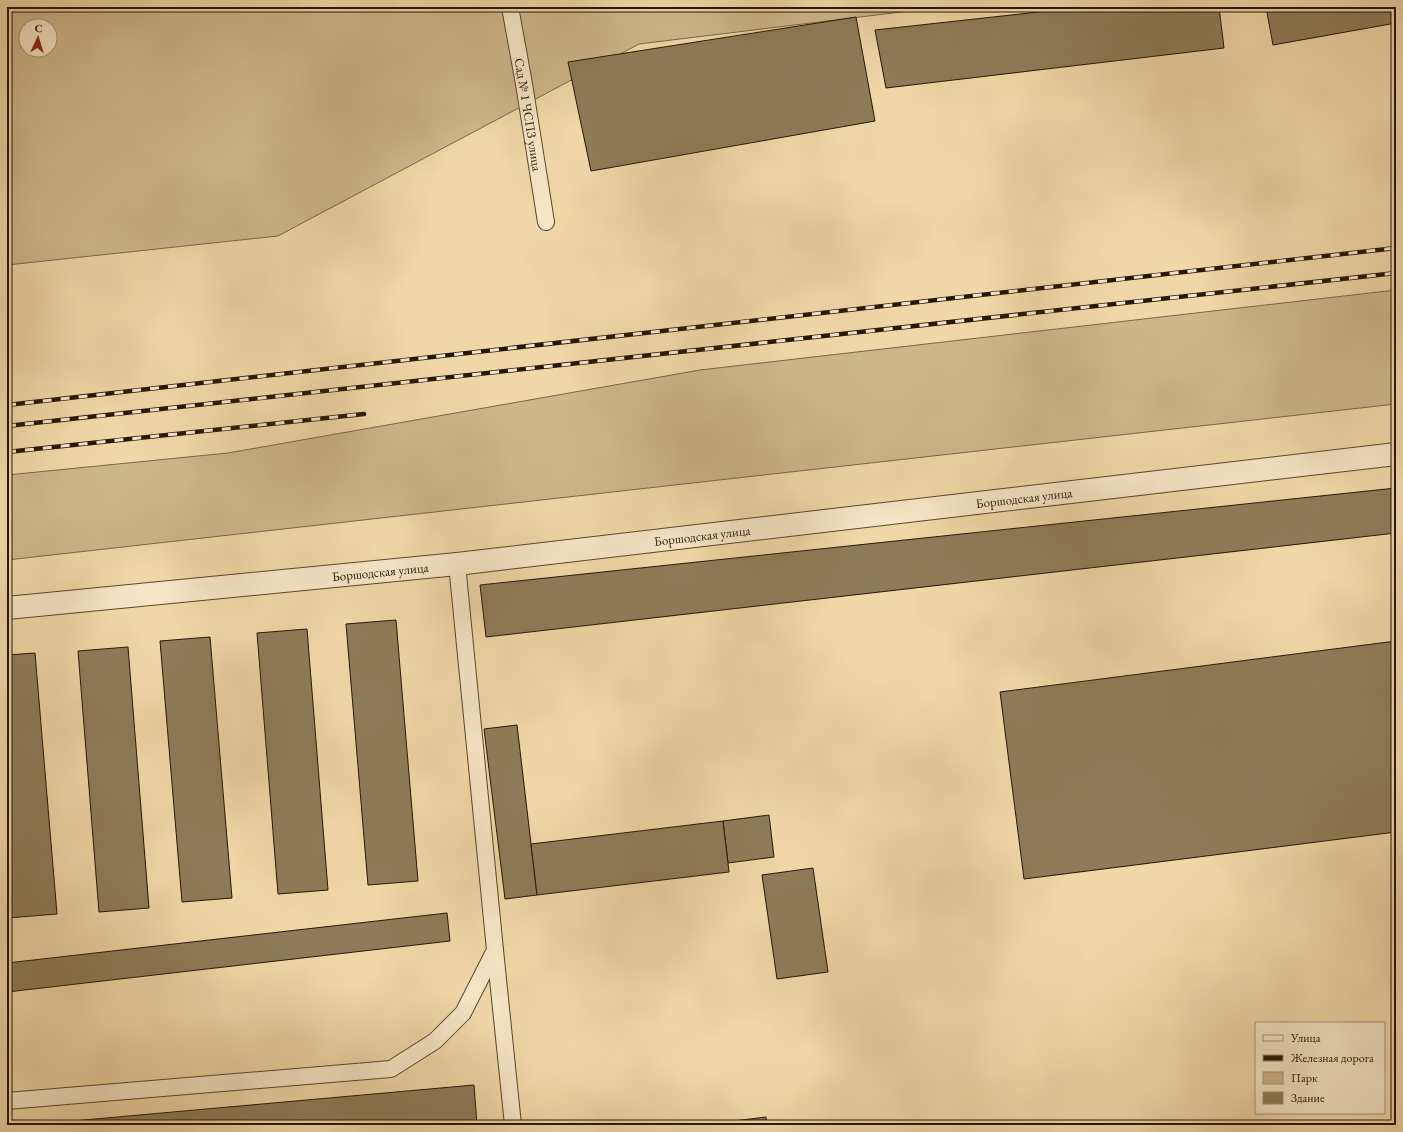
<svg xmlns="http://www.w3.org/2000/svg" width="1403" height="1132" viewBox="0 0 1403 1132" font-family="'EB Garamond',serif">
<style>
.green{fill:#ceb68b;stroke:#7a6648;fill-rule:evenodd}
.building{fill:#8f7b59;stroke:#251704}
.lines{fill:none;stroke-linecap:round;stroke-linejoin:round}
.service-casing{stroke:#58472d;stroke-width:18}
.tertiary-casing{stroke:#58472d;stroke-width:24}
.service{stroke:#f6e5c6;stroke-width:16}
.tertiary{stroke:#f6e5c6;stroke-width:22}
.rail-casing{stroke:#251704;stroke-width:4.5}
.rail{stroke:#f6e5c6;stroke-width:3;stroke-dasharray:9;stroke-linecap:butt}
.labels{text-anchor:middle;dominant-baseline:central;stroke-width:3;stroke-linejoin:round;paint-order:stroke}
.street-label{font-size:13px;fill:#251704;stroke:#f6e5c6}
</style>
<rect width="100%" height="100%" fill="#f1d7a7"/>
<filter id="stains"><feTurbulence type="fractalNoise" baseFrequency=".005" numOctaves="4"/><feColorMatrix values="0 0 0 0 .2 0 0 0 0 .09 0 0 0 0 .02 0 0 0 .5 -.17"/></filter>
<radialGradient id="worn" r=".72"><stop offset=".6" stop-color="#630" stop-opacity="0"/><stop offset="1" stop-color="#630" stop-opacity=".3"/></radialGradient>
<!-- green -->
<g class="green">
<path d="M7 7H942L639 44 278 236 7 265ZM26 26H50V50H26Z"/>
<polygon points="1396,290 1396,404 7,560 7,475 228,453 700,370"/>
</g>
<!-- building -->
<g class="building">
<polygon points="1084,7 1219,7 1224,48 886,88 875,30"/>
<polygon points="1266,7 1396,7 1396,23 1273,45"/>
<polygon points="856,17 875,121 591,171 568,62"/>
<polygon points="1396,488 1396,533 486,637 480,585"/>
<polygon points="396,620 418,881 368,885 346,624"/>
<polygon points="307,629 328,890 278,894 257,633"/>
<polygon points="210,637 232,898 182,902 160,641"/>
<polygon points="1396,641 1396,832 1024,879 1000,692"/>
<polygon points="128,647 149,908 99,912 78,651"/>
<polygon points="35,653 57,914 7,918 7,655"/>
<polygon points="517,725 537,895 505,899 484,729"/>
<polygon points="769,815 774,857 728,863 723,821"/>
<polygon points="723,821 729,872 537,895 531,844"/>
<polygon points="813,868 828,972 777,979 762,875"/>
<polygon points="447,913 450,941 7,992 7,963"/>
<polygon points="474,1085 477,1125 28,1125"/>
<polygon points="766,1117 767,1125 702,1125"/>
</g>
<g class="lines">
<!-- service casing -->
<g class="service-casing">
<g id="service">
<path id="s1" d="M510 7 524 84 546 222"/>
<polyline points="495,950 513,1125"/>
<polyline points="7,1101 391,1069 435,1041 463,1013 495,950 457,564"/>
</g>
</g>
<!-- tertiary casing -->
<g class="tertiary-casing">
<g id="tertiary">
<path id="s2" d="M7 608 457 564 1396 454"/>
</g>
</g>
<!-- service -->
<use href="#service" class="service"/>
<!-- tertiary -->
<use href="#tertiary" class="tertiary"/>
<!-- rail casing -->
<g class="rail-casing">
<g id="rail">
<polyline points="7,405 1396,248"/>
<polyline points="7,426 1396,273"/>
<polyline points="7,452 364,414"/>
</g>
</g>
<!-- rail -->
<use href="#rail" class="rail"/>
</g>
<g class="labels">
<!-- street labels -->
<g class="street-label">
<text stroke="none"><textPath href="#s1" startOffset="109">Сад № 1 ЧСПЗ улица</textPath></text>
<text stroke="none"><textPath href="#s2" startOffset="1023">Боршодская улица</textPath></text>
<text stroke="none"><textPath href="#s2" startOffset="699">Боршодская улица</textPath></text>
<text stroke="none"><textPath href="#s2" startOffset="375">Боршодская улица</textPath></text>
</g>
</g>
<!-- margin -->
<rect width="1403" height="1132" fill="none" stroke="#f1d7a7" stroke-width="24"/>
<rect x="8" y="8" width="1387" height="1116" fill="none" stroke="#251704" stroke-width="2"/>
<rect x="12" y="12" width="1379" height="1108" fill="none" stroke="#251704"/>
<!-- legend -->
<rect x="1255" y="1022" width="130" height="92" fill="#f6e5c6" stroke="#a29378"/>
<rect x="1263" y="1035" width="20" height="6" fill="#f6e5c6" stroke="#a29378"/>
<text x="1291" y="1042" font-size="12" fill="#251704">Улица</text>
<rect x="1263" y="1055" width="20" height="6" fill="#251704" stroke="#a29378"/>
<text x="1291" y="1062" font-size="12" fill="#251704">Железная дорога</text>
<rect x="1263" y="1072" width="20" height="12" fill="#ceb68b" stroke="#a29378"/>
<text x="1291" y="1082" font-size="12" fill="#251704">Парк</text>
<rect x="1263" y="1092" width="20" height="12" fill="#8f7b59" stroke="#a29378"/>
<text x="1291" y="1102" font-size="12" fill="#251704">Здание</text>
<!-- north arrow -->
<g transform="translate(38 38) rotate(4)"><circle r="19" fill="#f6e5c6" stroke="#a29378"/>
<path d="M0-3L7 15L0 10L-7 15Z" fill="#8f2418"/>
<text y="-6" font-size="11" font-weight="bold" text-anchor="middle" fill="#251704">С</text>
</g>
<rect width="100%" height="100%" filter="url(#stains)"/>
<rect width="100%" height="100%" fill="url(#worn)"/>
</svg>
